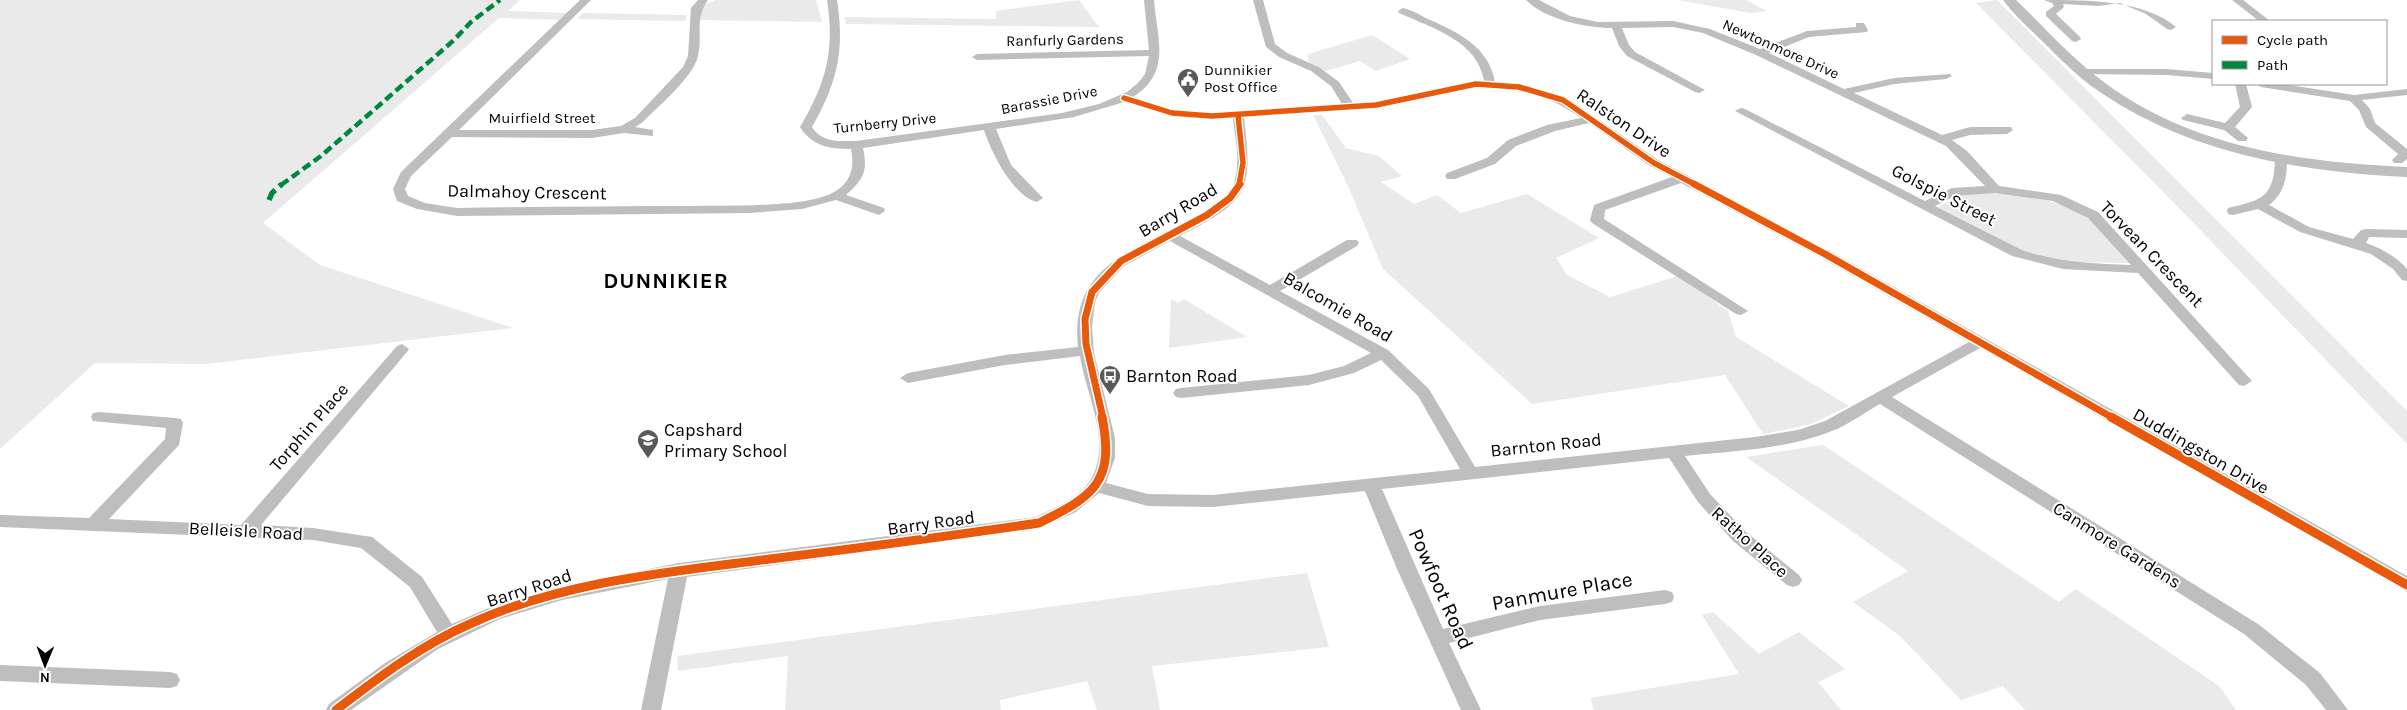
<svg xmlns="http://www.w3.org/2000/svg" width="2407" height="710" viewBox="0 0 2407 710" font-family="Karla,sans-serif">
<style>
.green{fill:#eaeaea}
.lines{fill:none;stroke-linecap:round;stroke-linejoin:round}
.minor{fill:#bebebe;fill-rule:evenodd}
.tertiary{fill:#bebebe;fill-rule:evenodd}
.quiet-far1{stroke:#00873e;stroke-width:4.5;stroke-dasharray:9 4.5;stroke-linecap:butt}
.quiet{stroke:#00873e;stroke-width:5.5;stroke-dasharray:12 5.5;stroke-linecap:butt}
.cycleway-far2-casing{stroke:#fff;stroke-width:8}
.cycleway-far1-casing{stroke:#fff;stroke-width:10}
.cycleway-casing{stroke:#fff;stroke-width:12}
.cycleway-far2{stroke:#e8590c;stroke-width:5.5}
.cycleway-far1{stroke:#e8590c;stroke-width:7}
.cycleway{stroke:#e8590c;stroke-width:9}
.labels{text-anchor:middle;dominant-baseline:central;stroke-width:4;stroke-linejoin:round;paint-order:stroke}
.far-street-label{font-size:15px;fill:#000;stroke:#fff}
.far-poi-label{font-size:15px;fill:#000;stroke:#fff;text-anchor:start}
.street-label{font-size:18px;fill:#000;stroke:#fff}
.poi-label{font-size:18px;fill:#000;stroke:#fff;text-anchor:start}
.near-street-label{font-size:21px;fill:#000;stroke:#fff}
.district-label{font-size:22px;font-weight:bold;letter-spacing:1px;fill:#000;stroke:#fff}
</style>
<rect width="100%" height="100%" fill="#fff"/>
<!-- green -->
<g class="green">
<polygon points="0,0 520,0 508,11 569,13 562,20 499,18 263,223 320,265 513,328 206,364 95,363 0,449"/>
<polygon points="715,0 816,0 822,22 701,20 699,14 701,6"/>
<polygon points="1079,0 1099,27 846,24 844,17 996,19 996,11"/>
<polygon points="1677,0 1746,0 1767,11 1752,13"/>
<polygon points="1997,0 2407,411 2407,444 2173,202 1976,3"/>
<polygon points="583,13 687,15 685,21 577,19"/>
<polygon points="1372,35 1410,59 1376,71 1360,61 1326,71 1308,61 1308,54"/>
<polygon points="1313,115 1322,115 1346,148 1379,156 1402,176 1381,182 1414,204 1437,195 1461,213 1527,194 1599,238 1556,258 1567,275 1610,297 1678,276 1728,311 1736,337 1849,406 1811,424 1763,434 1725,375 1532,404 1383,269 1348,186"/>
<path d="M1980 192C2018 196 2059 196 2091 221 2105 233 2118 250 2131 263L2061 262 2036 257 1938 207 1955 198Z"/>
<polygon points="1171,299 1178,303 1184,299 1247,337 1169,348"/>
<polygon points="1823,445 2059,602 2076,589 2219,686 2236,710 2025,710 2003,686 1961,700 1900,636 1853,602 1908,571 1746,457"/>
<polygon points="1307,573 1329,647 1152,666 1160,710 1097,710 1087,681 1000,700 1001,710 785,710 788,656 678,671 677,656"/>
<polygon points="1713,612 1759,654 1799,632 1845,669 1818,682 1841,710 1594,710 1590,698 1739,674 1702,615"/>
</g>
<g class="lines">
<!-- minor -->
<g class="minor">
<path d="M580 0H591L459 130H592L621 126 635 118 683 67 688 56 691 8 698 0H708C694 19 703 36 698 56 693 78 658 106 643 122L635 127 653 130V136L624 133 592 138 452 137 411 176 405 189 408 196 425 203 457 208C536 207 614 206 693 206 727 205 804 208 832 193 851 184 855 167 851 149 829 149 812 146 800 127 826 83 835 51 827 0H837C845 51 837 83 812 127 822 143 839 141 856 141L1062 113 1099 104 1127 92 1138 83 1145 74 1149 56 977 60 972 57 977 54 1149 50 1144 0H1154C1157 39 1172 72 1133 97L1173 110 1212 113 1342 104 1331 86 1311 71 1279 57 1266 47 1253 0H1263L1275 44 1287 53 1319 67 1339 82 1353 103 1376 102 1476 81H1484C1478 41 1432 28 1399 13L1398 11 1403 8C1412 10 1420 15 1428 19 1458 32 1489 47 1495 82L1519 84 1567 98 1658 160 1830 251 2407 576V592L1980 348 1892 397 2258 624 2320 673 2348 710H2326L2306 685 2244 634 1880 404C1866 412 1852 422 1837 429 1790 449 1735 451 1685 456L1710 494 1745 531 1799 575 1802 580 1799 585 1793 587 1787 585 1733 541 1698 502 1669 458 1382 489 1443 629 1540 606 1665 590 1672 592 1674 597 1672 602 1665 604 1540 620 1449 643 1481 710H1461L1397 569 1365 491 1213 507 1148 506 1099 493 1076 512 1039 529 687 577 661 710H641L668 579 562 600 500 619 438 649 351 710H326L329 704 385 663 437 632 410 587 361 548 313 540 0 527V515L89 518 165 439 166 428 93 421 91 417 93 413 99 412 175 418 181 419 183 423 179 445 109 519 241 525 397 346 402 344 409 349 407 352 261 525 313 528 372 537 422 577 452 624 486 609 562 586 679 563 1036 517C1052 509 1073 501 1085 487 1117 450 1086 397 1080 356L1005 365 908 383 900 378 908 373 1005 355 1078 347C1068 257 1149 248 1207 209 1218 202 1230 195 1234 183 1241 162 1235 139 1233 118L1212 119 1172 116 1124 102 1074 117 996 129 1011 165 1043 198 1037 202C1013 196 991 152 984 130L863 148C868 171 864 179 846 195L884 208 885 211 879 215 836 200 802 209 750 213 457 216 417 209 397 201 393 189 401 172ZM1476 87C1519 90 1544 92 1581 118L1547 125 1508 140 1487 158 1447 173 1445 176 1447 179H1455L1495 164 1516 146 1555 131 1589 123 1650 166 1672 177 1594 205 1590 220 1592 223 1736 314 1741 315 1748 311 1604 219 1605 210 1681 183 1820 257 1969 342 1825 421 1798 430 1755 437 1475 467 1429 389 1388 350 1280 291 1357 246 1359 243 1357 240H1347L1270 285 1180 236C1249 200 1253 193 1244 117L1376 108ZM1170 241 1371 353 1344 366 1309 375 1181 388 1176 389 1173 393 1176 397 1181 398 1309 385 1354 373 1381 360 1418 396 1460 469 1213 495 1148 494 1106 483 1115 458V438L1094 353 1092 327 1095 302 1099 293 1124 266Z"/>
<path d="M1526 0H1539L1570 16 1598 22 1673 21 1710 29 1760 49 1807 31 1856 27V23H1864L1868 30 1867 32 1809 37 1769 53 1844 89 1894 78 1950 74 1952 76 1946 79 1894 84 1854 93 1942 135 1970 127H2011L2013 130 2007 134 1970 135 1952 140 1967 151 1999 186 2061 195 2098 212 2252 381 2244 386 2239 385 2138 273 2063 269 2012 256 1735 111 1741 108 1745 109 1925 201 1952 188 1985 186 1946 146 1756 55 1703 33 1673 27 1622 28 1629 45 1635 52 1705 90 1699 93 1695 92 1627 56 1619 46 1612 28C1585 28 1545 19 1526 0ZM1995 193 2053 201 2088 218 2131 265C2093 264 2057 262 2022 250L1935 206 1955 196Z"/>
<path d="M2044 0C2088 0 2144 0 2176 27L2171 30 2167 29 2146 14 2120 3 2098 6 2063 4 2064 7 2056 14 2080 37 2081 39 2076 42 2072 41 2046 16V12L2054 6 2052 3Z"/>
<polygon points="2232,0 2243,0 2270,21 2259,21"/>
<polygon points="2085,69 2167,69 2213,73 2213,79 2167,75 2081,74 2079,72"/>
<polygon points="2235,84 2246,84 2252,107 2235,127 2248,138 2246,141 2238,141 2224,130 2183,120 2181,118 2187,114 2225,123 2240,107"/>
<polygon points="2255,84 2282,84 2354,95 2407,89 2407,95 2362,100 2370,109 2375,123 2407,149 2407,159 2402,163 2394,163 2392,160 2398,154 2366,127 2359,110 2350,101 2261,87"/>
<path d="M2281 154 2287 158C2287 177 2285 193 2269 205L2309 227 2353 239 2361 230 2366 229 2407 230V238L2369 237 2366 243C2382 249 2396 256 2407 269V281L2402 280 2393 269 2371 254 2300 232 2258 209 2233 215 2228 214 2227 211 2228 208C2263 200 2274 197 2275 158Z"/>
<polygon points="0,665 170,672 177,674 180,680 177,686 170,688 0,681"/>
</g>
<!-- tertiary -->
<path class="tertiary" d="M2003 0H2016C2045 28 2072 59 2105 83 2191 147 2303 163 2407 167V177C2303 172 2198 155 2109 98 2084 83 2063 62 2042 41 2029 28 2014 15 2003 0Z"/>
<!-- quiet-far1 -->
<polyline class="quiet-far1" points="281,185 321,156 454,40 471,22 500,0"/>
<!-- quiet -->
<polyline class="quiet" points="269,200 272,193 282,184"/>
<!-- cycleway-far2 casing -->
<g class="cycleway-far2-casing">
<g id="cycleway-far2">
<polyline points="1124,98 1172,113 1212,116 1376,105 1476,84 1519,87 1563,100 1654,163 1696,185"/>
<polyline points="1238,115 1243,163 1239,185"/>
</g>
</g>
<!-- cycleway-far1 casing -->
<g class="cycleway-far1-casing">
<g id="cycleway-far1">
<polyline points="1694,184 1825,254 2113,418"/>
<polyline points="1103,418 1086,344 1085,319 1092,292 1121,261 1207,215 1230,198 1240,184"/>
</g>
</g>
<!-- cycleway casing -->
<g class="cycleway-casing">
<g id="cycleway">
<polyline points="2111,417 2407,585"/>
<path d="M336 710C379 677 423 644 472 623 565 581 670 572 770 559 860 548 949 536 1039 523 1094 496 1115 482 1102 417"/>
</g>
</g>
<!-- cycleway-far2 -->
<use href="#cycleway-far2" class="cycleway-far2"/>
<!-- cycleway-far1 -->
<use href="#cycleway-far1" class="cycleway-far1"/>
<!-- cycleway -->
<use href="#cycleway" class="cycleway"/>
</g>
<!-- icons -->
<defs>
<g id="civic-pin" transform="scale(1.125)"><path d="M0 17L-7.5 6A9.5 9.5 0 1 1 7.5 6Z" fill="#595959" stroke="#fff"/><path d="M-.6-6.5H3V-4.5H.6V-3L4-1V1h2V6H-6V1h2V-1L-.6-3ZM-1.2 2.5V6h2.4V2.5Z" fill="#fff"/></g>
<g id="bus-pin" transform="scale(1.125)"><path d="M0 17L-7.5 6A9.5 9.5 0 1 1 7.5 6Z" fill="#595959" stroke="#fff"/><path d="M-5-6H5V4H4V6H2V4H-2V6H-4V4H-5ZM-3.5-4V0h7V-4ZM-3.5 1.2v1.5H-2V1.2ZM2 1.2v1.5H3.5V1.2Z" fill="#fff"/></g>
<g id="school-pin" transform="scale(1.125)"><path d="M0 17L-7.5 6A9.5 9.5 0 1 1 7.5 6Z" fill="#595959" stroke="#fff"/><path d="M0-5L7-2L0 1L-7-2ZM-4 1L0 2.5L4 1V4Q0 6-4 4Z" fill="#fff"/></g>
</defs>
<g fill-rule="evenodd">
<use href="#civic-pin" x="1188" y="79"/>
<use href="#bus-pin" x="1110" y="376"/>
<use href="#school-pin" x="648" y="440"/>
</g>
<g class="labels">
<!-- far-street labels -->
<g class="far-street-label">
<text transform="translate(1065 40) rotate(-1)">Ranfurly Gardens</text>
<text transform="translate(1781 49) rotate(24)">Newtonmore Drive</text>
<text transform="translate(1049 100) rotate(-11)">Barassie Drive</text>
<text x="542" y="118">Muirfield Street</text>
<text transform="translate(885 123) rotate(-6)">Turnberry Drive</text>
</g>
<!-- far-poi labels -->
<g class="far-poi-label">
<text x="1204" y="70">Dunnikier<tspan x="1204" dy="17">Post Office</tspan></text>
</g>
<!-- street labels -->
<g class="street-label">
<text transform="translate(1624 123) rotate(34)">Ralston Drive</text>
<text transform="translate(527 192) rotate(1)">Dalmahoy Crescent</text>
<text transform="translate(1944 195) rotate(27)">Golspie Street</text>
<text transform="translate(1178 210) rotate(-31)">Barry Road</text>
<text transform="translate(2152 254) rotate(46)">Torvean Crescent</text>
<text transform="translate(1338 307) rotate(30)">Balcomie Road</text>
<text transform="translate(309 427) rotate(-49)">Torphin Place</text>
<text transform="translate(1546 445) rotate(-6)">Barnton Road</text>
<text transform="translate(2201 451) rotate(30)">Duddingston Drive</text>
<text transform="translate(931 523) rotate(-8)">Barry Road</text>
<text transform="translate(246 531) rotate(3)">Belleisle Road</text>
<text transform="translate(1750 542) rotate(42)">Ratho Place</text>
<text transform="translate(2117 545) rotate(32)">Canmore Gardens</text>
<text transform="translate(529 588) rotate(-18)">Barry Road</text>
</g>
<!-- poi labels -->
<g class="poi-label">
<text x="1126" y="376">Barnton Road</text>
<text x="664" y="430">Capshard<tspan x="664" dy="21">Primary School</tspan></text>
</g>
<!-- near-street labels -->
<g class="near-street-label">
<text transform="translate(1441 589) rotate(66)">Powfoot Road</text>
<text transform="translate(1562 591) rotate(-10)">Panmure Place</text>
</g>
<!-- district labels -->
<g class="district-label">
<text x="666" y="281">DUNNIKIER</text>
</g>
</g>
<!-- legend -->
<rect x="2212" y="20" width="175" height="65" fill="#ffffff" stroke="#999999"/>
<rect x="2222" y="36" width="25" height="8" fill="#e8590c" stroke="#999999"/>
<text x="2257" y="45" font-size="15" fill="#000000">Cycle path</text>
<rect x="2222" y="61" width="25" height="8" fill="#00873e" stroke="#999999"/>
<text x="2257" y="70" font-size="15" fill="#000000">Path</text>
<!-- north arrow -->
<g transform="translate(45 665) rotate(181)" stroke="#ffffff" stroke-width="4" paint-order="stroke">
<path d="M0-4L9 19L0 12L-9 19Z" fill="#000000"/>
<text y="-8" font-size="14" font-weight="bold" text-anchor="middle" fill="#000000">N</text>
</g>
</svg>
